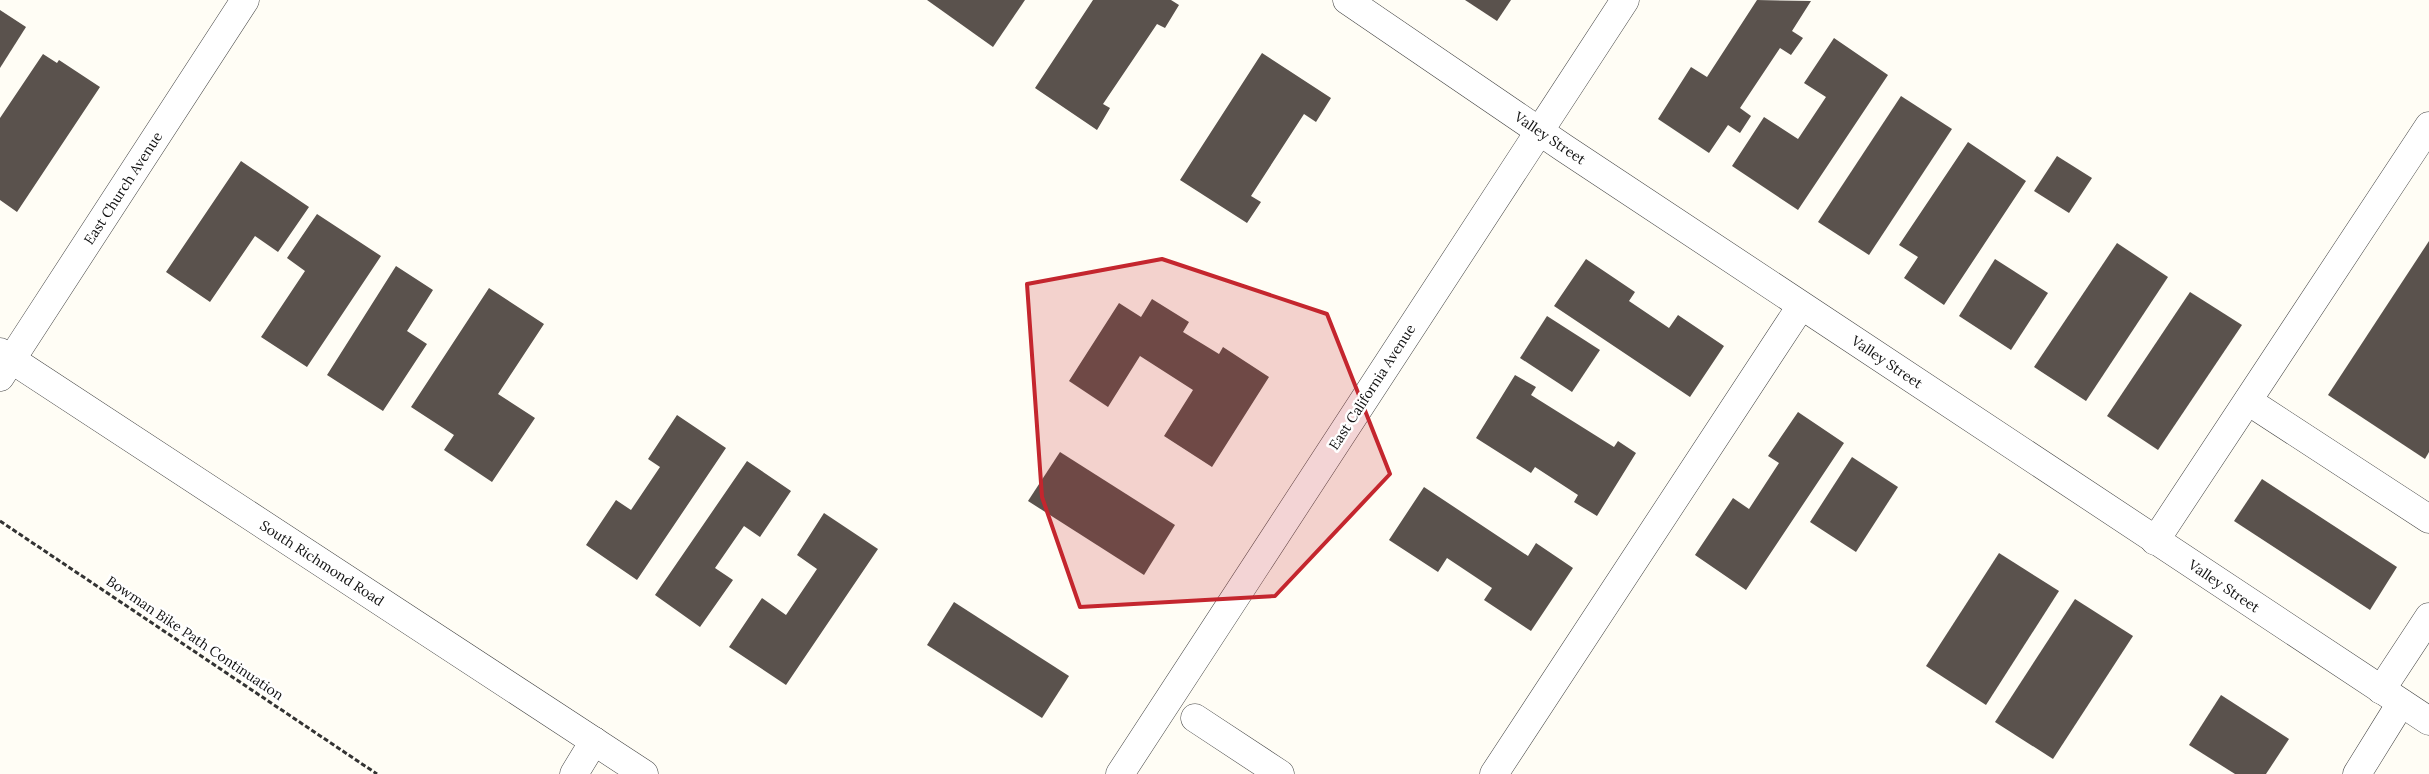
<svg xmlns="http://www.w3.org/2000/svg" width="2429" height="774" viewBox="0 0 2429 774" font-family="Lora,serif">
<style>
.building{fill:#5a524d}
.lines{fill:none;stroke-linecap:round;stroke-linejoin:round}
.minor-casing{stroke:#444;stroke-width:29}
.path{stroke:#333;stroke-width:3;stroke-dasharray:5 2.5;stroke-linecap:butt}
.minor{stroke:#fff;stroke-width:28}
.marked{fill:#c4262e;fill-opacity:0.2;stroke:#c4262e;stroke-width:4;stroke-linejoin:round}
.labels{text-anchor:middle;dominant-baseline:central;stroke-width:5;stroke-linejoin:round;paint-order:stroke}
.street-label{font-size:14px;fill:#111;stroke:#fff}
</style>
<rect width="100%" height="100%" fill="#fffdf5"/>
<!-- building -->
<g class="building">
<polygon points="927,0 1025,0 993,47"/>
<polygon points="1093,0 1171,0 1179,5 1165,28 1157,24 1103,104 1110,108 1097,130 1035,88"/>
<polygon points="1465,0 1511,0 1497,21"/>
<polygon points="1757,0 1811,1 1792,31 1803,38 1791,55 1780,48 1740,108 1751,116 1740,133 1728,125 1709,153 1658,119 1691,67 1707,77"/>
<polygon points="0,10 26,27 0,68"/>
<polygon points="1834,38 1888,75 1798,210 1732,166 1764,117 1798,139 1826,97 1804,83"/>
<polygon points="1262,53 1331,98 1316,122 1304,114 1251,196 1261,202 1247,223 1180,180"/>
<polygon points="43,54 57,63 59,60 100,87 17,212 0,200 0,118"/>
<polygon points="1901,96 1952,129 1869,255 1818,222"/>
<polygon points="1968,142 2026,181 1944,305 1904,278 1918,257 1899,245"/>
<polygon points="2057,156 2092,178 2069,213 2034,191"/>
<polygon points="241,161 309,207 278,252 255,236 210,302 166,272"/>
<polygon points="317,214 381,256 307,367 261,337 305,271 287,258"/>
<polygon points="2429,241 2429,452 2425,459 2328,395"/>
<polygon points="2117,243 2168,277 2086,401 2034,367"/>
<polygon points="1586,259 1635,292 1629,301 1669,328 1678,315 1724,346 1690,397 1554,306"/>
<polygon points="1995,259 2048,293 2011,350 1959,316"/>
<polygon points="396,266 433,290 407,331 427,344 383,411 327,375"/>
<polygon points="489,288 544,324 498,394 535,418 492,482 444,450 454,435 411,407"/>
<polygon points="2190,292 2242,325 2158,450 2107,416"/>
<polygon points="1152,299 1189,322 1183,332 1219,354 1223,347 1269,377 1212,467 1164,436 1193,390 1140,356 1108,407 1069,381 1119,303 1141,317"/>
<polygon points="1547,316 1600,350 1572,392 1520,358"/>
<polygon points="1515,375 1536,387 1531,395 1614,447 1618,441 1636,453 1597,516 1574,502 1578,495 1535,467 1531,473 1476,438"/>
<polygon points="1798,412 1844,443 1746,590 1695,555 1733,498 1749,509 1779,463 1768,456"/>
<polygon points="677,415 726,448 637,580 586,545 616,500 631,510 660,467 648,459"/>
<polygon points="1060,452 1175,525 1144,575 1028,501"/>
<polygon points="1852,457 1898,487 1856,552 1810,522"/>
<polygon points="747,461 791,491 760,537 744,526 715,568 733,580 700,627 655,595"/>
<polygon points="2262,479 2397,567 2370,610 2234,521"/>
<polygon points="1424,487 1528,556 1536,543 1573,568 1531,631 1484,600 1492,588 1447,558 1438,572 1389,540"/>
<polygon points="824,513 878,549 786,685 729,647 762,598 786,615 817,569 797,555"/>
<polygon points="1999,553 2059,591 1986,705 1926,666"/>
<polygon points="2075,599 2133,636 2053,759 1995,722"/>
<polygon points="954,602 1069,676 1042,718 927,645"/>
<polygon points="2221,695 2289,739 2266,774 2235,774 2189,745"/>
</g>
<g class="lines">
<!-- minor casing -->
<g class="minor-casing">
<g id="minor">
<polyline points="1347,0 1564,148 2429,721"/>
<polyline points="0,352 644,774"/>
<polyline points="0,377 245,0"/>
<polyline points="2248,401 2429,519"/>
<polyline points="2155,541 2429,126"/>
<polyline points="2381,690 2429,617"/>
<polyline points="1195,718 1280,774"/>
<polyline points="574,774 594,741"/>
<polyline points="1120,774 1625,0"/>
<polyline points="1494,774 1801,306"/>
<polyline points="2357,774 2401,703"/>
</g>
</g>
<!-- path -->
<polyline class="path" points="0,521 377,774"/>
<!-- minor -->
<use href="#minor" class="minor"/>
</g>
<!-- marked area -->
<path class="marked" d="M1162 259 1327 314 1390 474 1275 596 1080 607 1042 497 1027 284Z"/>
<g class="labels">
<!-- street labels -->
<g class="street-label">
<text transform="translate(1550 138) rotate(34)">Valley Street</text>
<text transform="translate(123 188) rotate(-57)">East Church Avenue</text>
<text transform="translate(1887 362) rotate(34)">Valley Street</text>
<text transform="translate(1372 387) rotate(-57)">East California Avenue</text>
<text transform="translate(322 563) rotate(33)">South Richmond Road</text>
<text transform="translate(2224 586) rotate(34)">Valley Street</text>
<text transform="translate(195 638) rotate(34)">Bowman Bike Path Continuation</text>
</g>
</g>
</svg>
